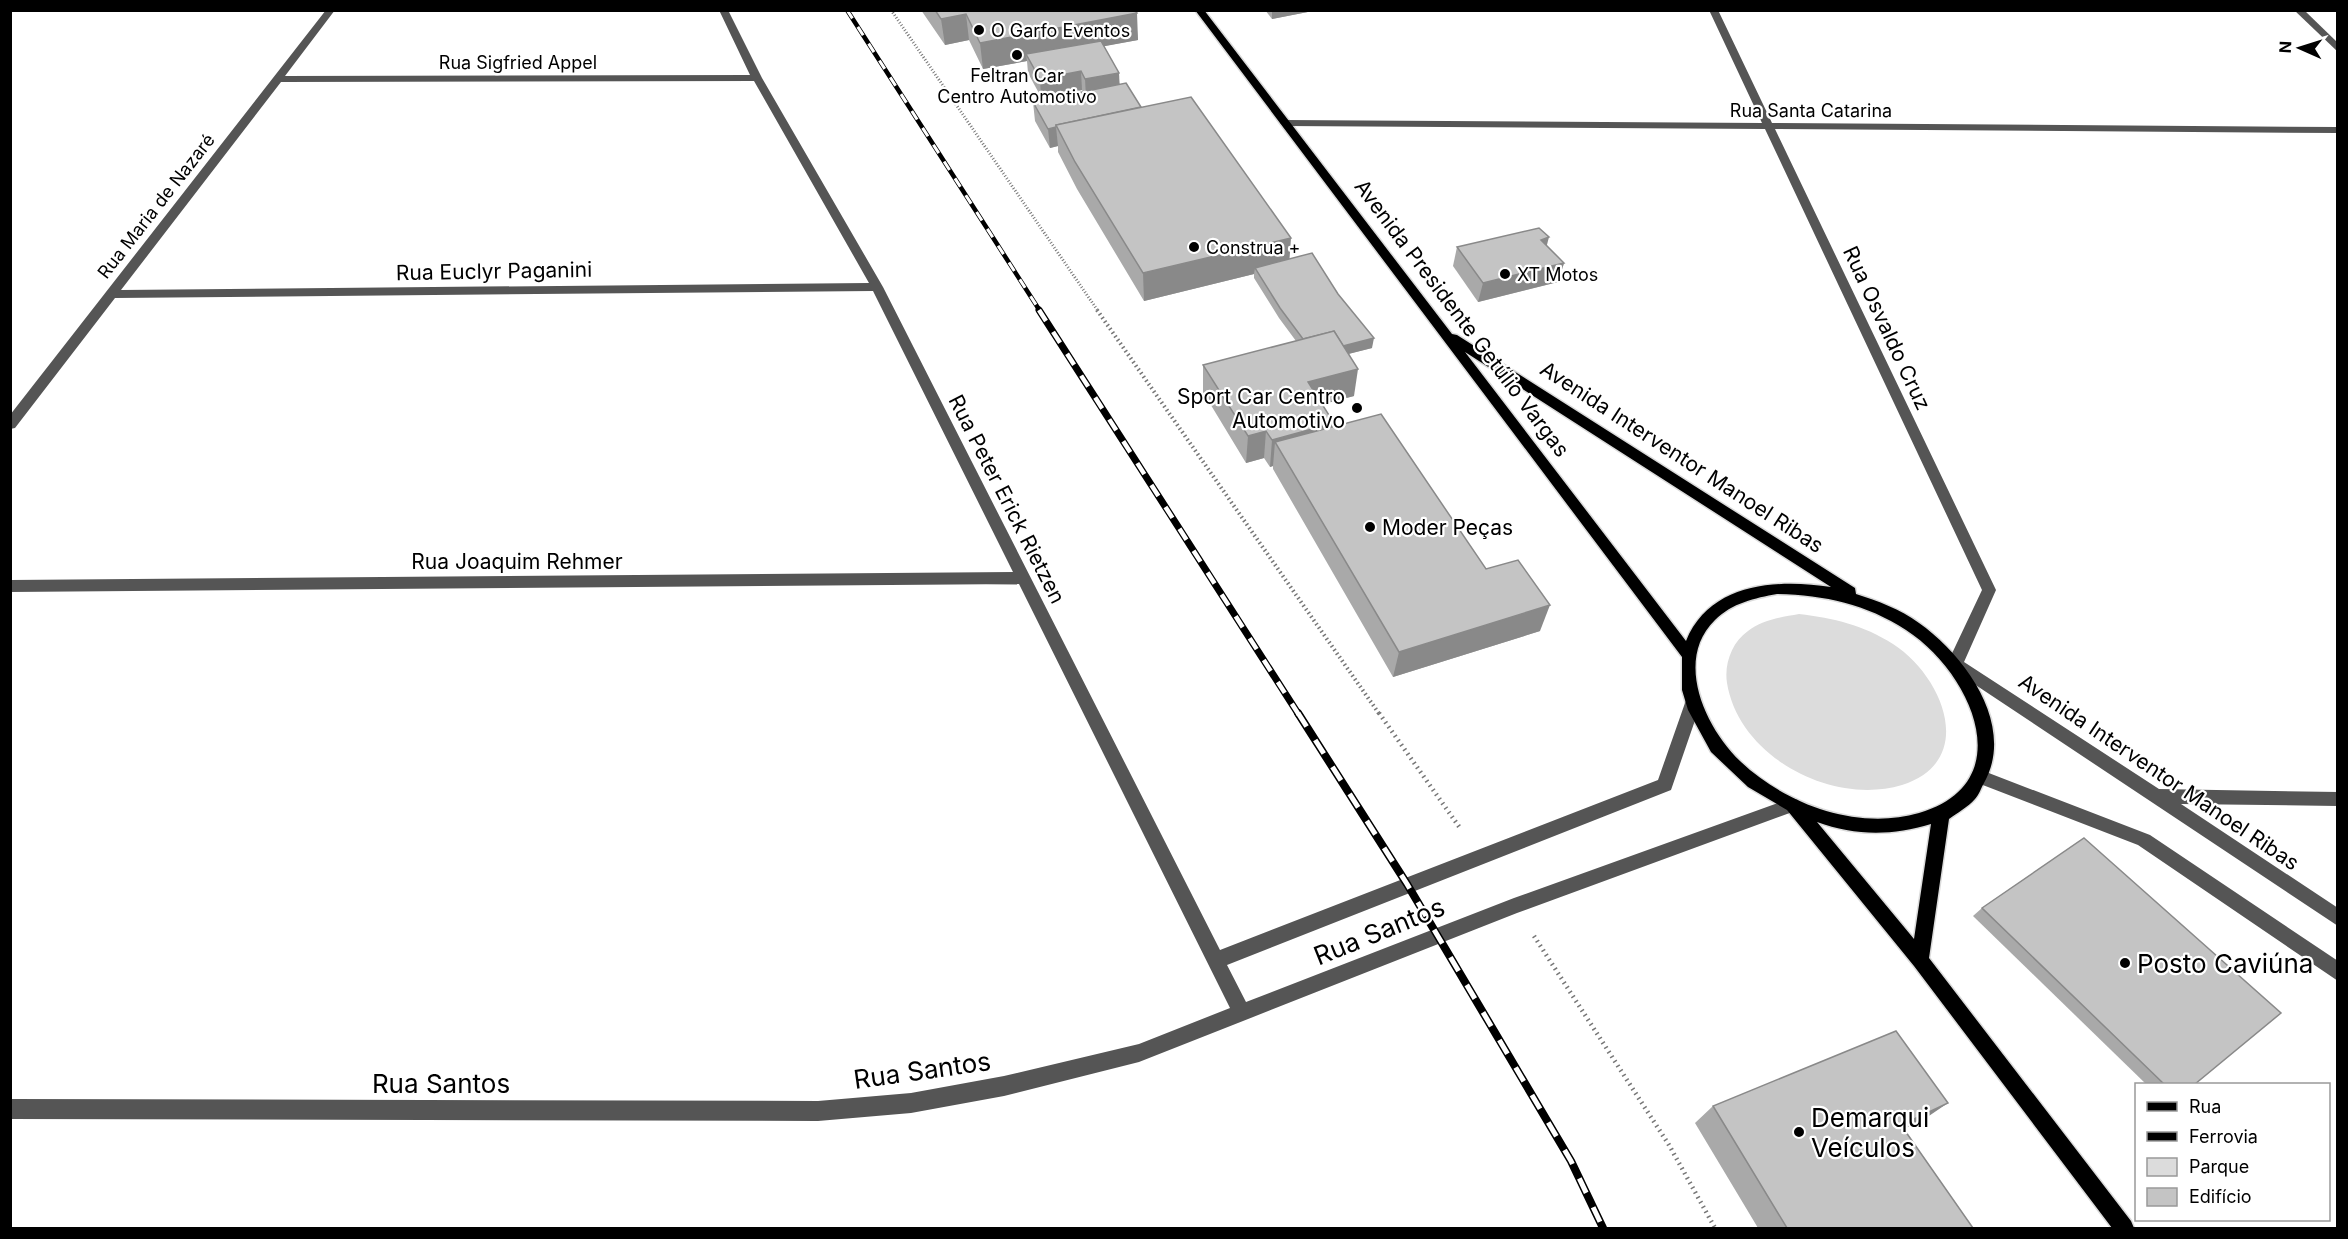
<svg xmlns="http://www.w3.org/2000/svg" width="2348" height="1239" viewBox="0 0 2348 1239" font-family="Inter,sans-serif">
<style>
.green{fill:#dcdcdc}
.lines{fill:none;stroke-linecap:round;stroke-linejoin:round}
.major-casing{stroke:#dbdbdb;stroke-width:3}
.path-far2{stroke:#777;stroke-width:3;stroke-dasharray:1 2;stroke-linecap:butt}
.path-far1{stroke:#777;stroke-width:4;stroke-dasharray:1.5 3;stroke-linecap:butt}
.path{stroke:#777;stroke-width:4.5;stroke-dasharray:1.5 4;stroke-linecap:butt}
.minor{fill:#555;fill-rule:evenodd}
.major{fill:#000;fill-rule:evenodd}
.rail-far2-casing{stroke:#000;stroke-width:4.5}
.rail-far1-casing{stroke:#000;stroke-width:7}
.rail-casing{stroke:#000;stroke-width:8}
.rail-far2{stroke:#fff;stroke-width:3;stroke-dasharray:10;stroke-linecap:butt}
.rail-far1{stroke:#fff;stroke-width:4.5;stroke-dasharray:13;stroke-linecap:butt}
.rail{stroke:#fff;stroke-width:5;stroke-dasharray:16;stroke-linecap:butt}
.wall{fill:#a9a9a9}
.shaded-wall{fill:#898989}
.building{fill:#c4c4c4;stroke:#898989;stroke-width:1.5}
.poi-dot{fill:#000;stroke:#fff;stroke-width:2}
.labels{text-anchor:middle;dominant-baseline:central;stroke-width:4.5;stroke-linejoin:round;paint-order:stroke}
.far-poi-label{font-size:18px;fill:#000;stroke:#fff;text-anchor:start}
.far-street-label{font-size:18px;fill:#000;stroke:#fff}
.street-label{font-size:21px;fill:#000;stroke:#fff}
.poi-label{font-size:21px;fill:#000;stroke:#fff;text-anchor:end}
.near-street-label{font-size:26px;fill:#000;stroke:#fff}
.near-poi-label{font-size:26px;fill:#000;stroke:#fff;text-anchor:start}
</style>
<rect width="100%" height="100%" fill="#fff"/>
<!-- green -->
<path class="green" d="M1799 614C1834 618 1863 625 1893 644 1943 676 1978 761 1902 785 1832 806 1739 757 1727 683 1724 664 1732 642 1748 631 1762 620 1782 617 1799 614Z"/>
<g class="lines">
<!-- major casing -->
<g class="major-casing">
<path id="major" d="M1195 10H1204L1452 334 1457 335 1855 588 1856 594C1878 601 1900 609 1919 623 1966 656 2016 726 1984 783 1981 788 1979 795 1975 799 1968 807 1957 813 1949 819L1929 958 2131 1221 2134 1228H2112L1914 966 1787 810 1748 787 1711 752 1688 710 1682 690V657ZM1465 352 1831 587C1778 579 1710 582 1686 641ZM1777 594C1824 595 1866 604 1906 630 1971 672 2022 783 1919 813 1857 831 1785 804 1740 761 1705 727 1674 660 1715 620 1732 603 1755 598 1777 594ZM1817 822C1855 836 1892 836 1931 824L1914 939Z"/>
</g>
<!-- path-far2 -->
<polyline class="path-far2" points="891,10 1098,311"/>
<!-- path-far1 -->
<polyline class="path-far1" points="1097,310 1380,715"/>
<!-- path -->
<g class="path">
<polyline points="1379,713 1460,828"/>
<polyline points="1534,936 1669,1145 1715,1228"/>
</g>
<!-- minor -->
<g class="minor">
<path d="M326 10H335L285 76 750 75 719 10H728L762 78 883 287 1220 950 1658 780 1685 703 1687 698 1693 696 1699 698 1701 703 1671 790 1227 965 1246 1002 1514 898 1792 798 1798 800 1800 805 1798 810 1517 913 1139 1062 1004 1096 911 1113 818 1121 10 1119V1099L818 1101 911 1093 1004 1076 1139 1044 1230 1008 1019 584 10 592V580L1013 572 873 291 115 298 15 428 10 429V415ZM754 81 869 283 121 290 281 82Z"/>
<polygon points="1709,10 1718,10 1772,123 2338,127 2338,133 1775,129 1996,590 1964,662 2159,789 2338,792 2338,806 2181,804 2338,908 2338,926 1950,668 1947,664 1982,590 1765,129 1285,126 1280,123 1285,120 1762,123"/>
<polygon points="2294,10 2304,10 2338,43 2338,52"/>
<polygon points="1981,770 2150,835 2338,961 2338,981 2138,845 1975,782 1973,777 1975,772"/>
</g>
<!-- major -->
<use href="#major" class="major"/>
<!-- rail-far2 casing -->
<g class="rail-far2-casing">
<polyline id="rail-far2" points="847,10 1040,311"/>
</g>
<!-- rail-far1 casing -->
<g class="rail-far1-casing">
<polyline id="rail-far1" points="1039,310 1299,715"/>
</g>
<!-- rail casing -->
<g class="rail-casing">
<polyline id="rail" points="1298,713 1407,884 1571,1161 1603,1228"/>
</g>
<!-- rail-far2 -->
<use href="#rail-far2" class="rail-far2"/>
<!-- rail-far1 -->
<use href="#rail-far1" class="rail-far1"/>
<!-- rail -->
<use href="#rail" class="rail"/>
</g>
<!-- wall -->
<g class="wall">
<polygon points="921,10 1135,10 1138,40 1104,46 1120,85 1289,259 1372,348 1348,354 1354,396 1322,404 1333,426 1486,569 1540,631 1393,677 1273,469 1273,466 1270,467 1264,458 1246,463 1203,392 1203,365 1296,341 1279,318 1254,278 1254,274 1144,301 1077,189 1058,152 1058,146 1050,148 1035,121 1033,102 1083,92 1082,90 1041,97 1028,73 1027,61 983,69 969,40 945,45"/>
<polygon points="1265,10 1318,10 1272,19"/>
<polygon points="1547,246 1564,263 1558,282 1478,302 1453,266 1457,247"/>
<polygon points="1982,908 2195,1084 2146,1084 1973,916"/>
<polygon points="1713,1106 1923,1120 1904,1129 1973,1228 1758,1228 1695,1123"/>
</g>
<!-- shaded-wall -->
<g class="shaded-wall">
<polygon points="1272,10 1318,10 1272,19"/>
<polygon points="1137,13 1138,40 1030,60 1026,54 1027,61 983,69 980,43"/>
<polygon points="966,14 969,40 945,45 941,19"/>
<polygon points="1081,71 1082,90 1041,97 1040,79"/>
<polygon points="1119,73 1120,91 1086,97 1085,79"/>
<polygon points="1056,127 1058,146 1050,148 1048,129"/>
<polygon points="1549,237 1544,256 1541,240"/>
<polygon points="1291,238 1289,266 1255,268 1254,274 1144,301 1143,273"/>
<polygon points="1564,263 1558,282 1478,302 1483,283"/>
<polygon points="1374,338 1372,348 1313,363 1314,353"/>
<polygon points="1358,369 1354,396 1305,409 1308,382"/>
<polygon points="1334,423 1330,450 1275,442 1273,466 1270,467 1272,440"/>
<polygon points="1266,431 1264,458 1246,463 1248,436"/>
<polygon points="1550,605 1540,631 1393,677 1399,652"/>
<polygon points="1948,1103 1923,1120 1877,1141 1901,1125"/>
</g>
<!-- building -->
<g class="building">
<polygon points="935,10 1135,10 1137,13 980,43 966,14 941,19"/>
<polygon points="1101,41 1119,73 1085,79 1081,71 1040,79 1026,54"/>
<polygon points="1126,83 1141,107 1056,125 1056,127 1048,129 1033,102"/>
<polygon points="1191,97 1291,238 1143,273 1075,162 1056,125"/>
<polygon points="1539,228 1549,237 1541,240 1564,263 1483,283 1457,247"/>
<polygon points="1312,253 1338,294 1374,338 1343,346 1334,331 1303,339 1280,308 1255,268"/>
<polygon points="1334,331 1358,369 1308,382 1334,423 1272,440 1266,431 1248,436 1203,365"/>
<polygon points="1381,414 1486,569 1518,560 1550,605 1399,652 1275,442"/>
<polygon points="2084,838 2281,1013 2195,1084 2164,1084 1982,908"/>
<polygon points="1896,1031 1948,1103 1901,1125 1973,1228 1787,1228 1713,1106"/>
</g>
<!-- markers -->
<g class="poi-dot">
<circle cx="979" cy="30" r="6"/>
<circle cx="1017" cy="55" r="6"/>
<circle cx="1194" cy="247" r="6"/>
<circle cx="1505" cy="274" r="6"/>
<circle cx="1357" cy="408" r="6"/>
<circle cx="1370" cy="527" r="6"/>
<circle cx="2125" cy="963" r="6"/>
<circle cx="1799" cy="1132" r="6"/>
</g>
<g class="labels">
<!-- far-poi labels -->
<g class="far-poi-label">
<text x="991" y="30">O Garfo Eventos</text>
<text x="1017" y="75" text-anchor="middle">Feltran Car<tspan x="1017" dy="21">Centro Automotivo</tspan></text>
<text x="1206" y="247">Construa +</text>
<text x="1517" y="274">XT Motos</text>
</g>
<!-- far-street labels -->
<g class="far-street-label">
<text x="518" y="62">Rua Sigfried Appel</text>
<text x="1811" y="110">Rua Santa Catarina</text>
<text transform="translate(156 206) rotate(-52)">Rua Maria de Nazaré</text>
</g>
<!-- street labels -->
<g class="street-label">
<text transform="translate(494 271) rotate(-1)">Rua Euclyr Paganini</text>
<text transform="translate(1462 318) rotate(53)">Avenida Presidente Getúlio Vargas</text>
<text transform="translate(1887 328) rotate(65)">Rua Osvaldo Cruz</text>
<text transform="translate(1682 457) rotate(33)">Avenida Interventor Manoel Ribas</text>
<text transform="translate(1007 499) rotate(63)">Rua Peter Erick Rietzen</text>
<text x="517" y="561">Rua Joaquim Rehmer</text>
<text transform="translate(2159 772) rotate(34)">Avenida Interventor Manoel Ribas</text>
</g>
<!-- poi labels -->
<g class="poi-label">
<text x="1345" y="396">Sport Car Centro<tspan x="1345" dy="24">Automotivo</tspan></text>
<text x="1382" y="527" text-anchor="start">Moder Peças</text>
</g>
<!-- near-street labels -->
<g class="near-street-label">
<text transform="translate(1379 931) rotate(-22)">Rua Santos</text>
<text transform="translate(922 1070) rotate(-8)">Rua Santos</text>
<text x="441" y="1083">Rua Santos</text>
</g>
<!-- near-poi labels -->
<g class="near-poi-label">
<text x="2137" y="963">Posto Caviúna</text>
<text x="1811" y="1117">Demarqui<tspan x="1811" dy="30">Veículos</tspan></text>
</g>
</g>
<!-- border -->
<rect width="2348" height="1239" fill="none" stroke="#000000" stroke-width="24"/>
<!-- legend -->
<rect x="2135" y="1083" width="195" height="138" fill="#ffffff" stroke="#999999" stroke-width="1.5"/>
<rect x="2147" y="1102" width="30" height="9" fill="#000000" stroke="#999999" stroke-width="1.5"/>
<text x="2189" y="1113" font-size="18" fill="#000000">Rua</text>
<rect x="2147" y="1132" width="30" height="9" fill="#000000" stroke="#999999" stroke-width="1.5"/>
<text x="2189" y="1143" font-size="18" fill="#000000">Ferrovia</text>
<rect x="2147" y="1158" width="30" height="18" fill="#dcdcdc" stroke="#999999" stroke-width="1.5"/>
<text x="2189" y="1173" font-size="18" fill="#000000">Parque</text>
<rect x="2147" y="1188" width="30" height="18" fill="#c4c4c4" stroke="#999999" stroke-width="1.5"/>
<text x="2189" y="1203" font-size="18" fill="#000000">Edifício</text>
<!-- north arrow -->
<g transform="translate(2300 48) rotate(273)" stroke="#ffffff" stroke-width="4.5" paint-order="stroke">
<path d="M0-4.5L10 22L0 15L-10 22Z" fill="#000000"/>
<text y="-9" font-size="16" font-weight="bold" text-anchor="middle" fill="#000000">N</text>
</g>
</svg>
